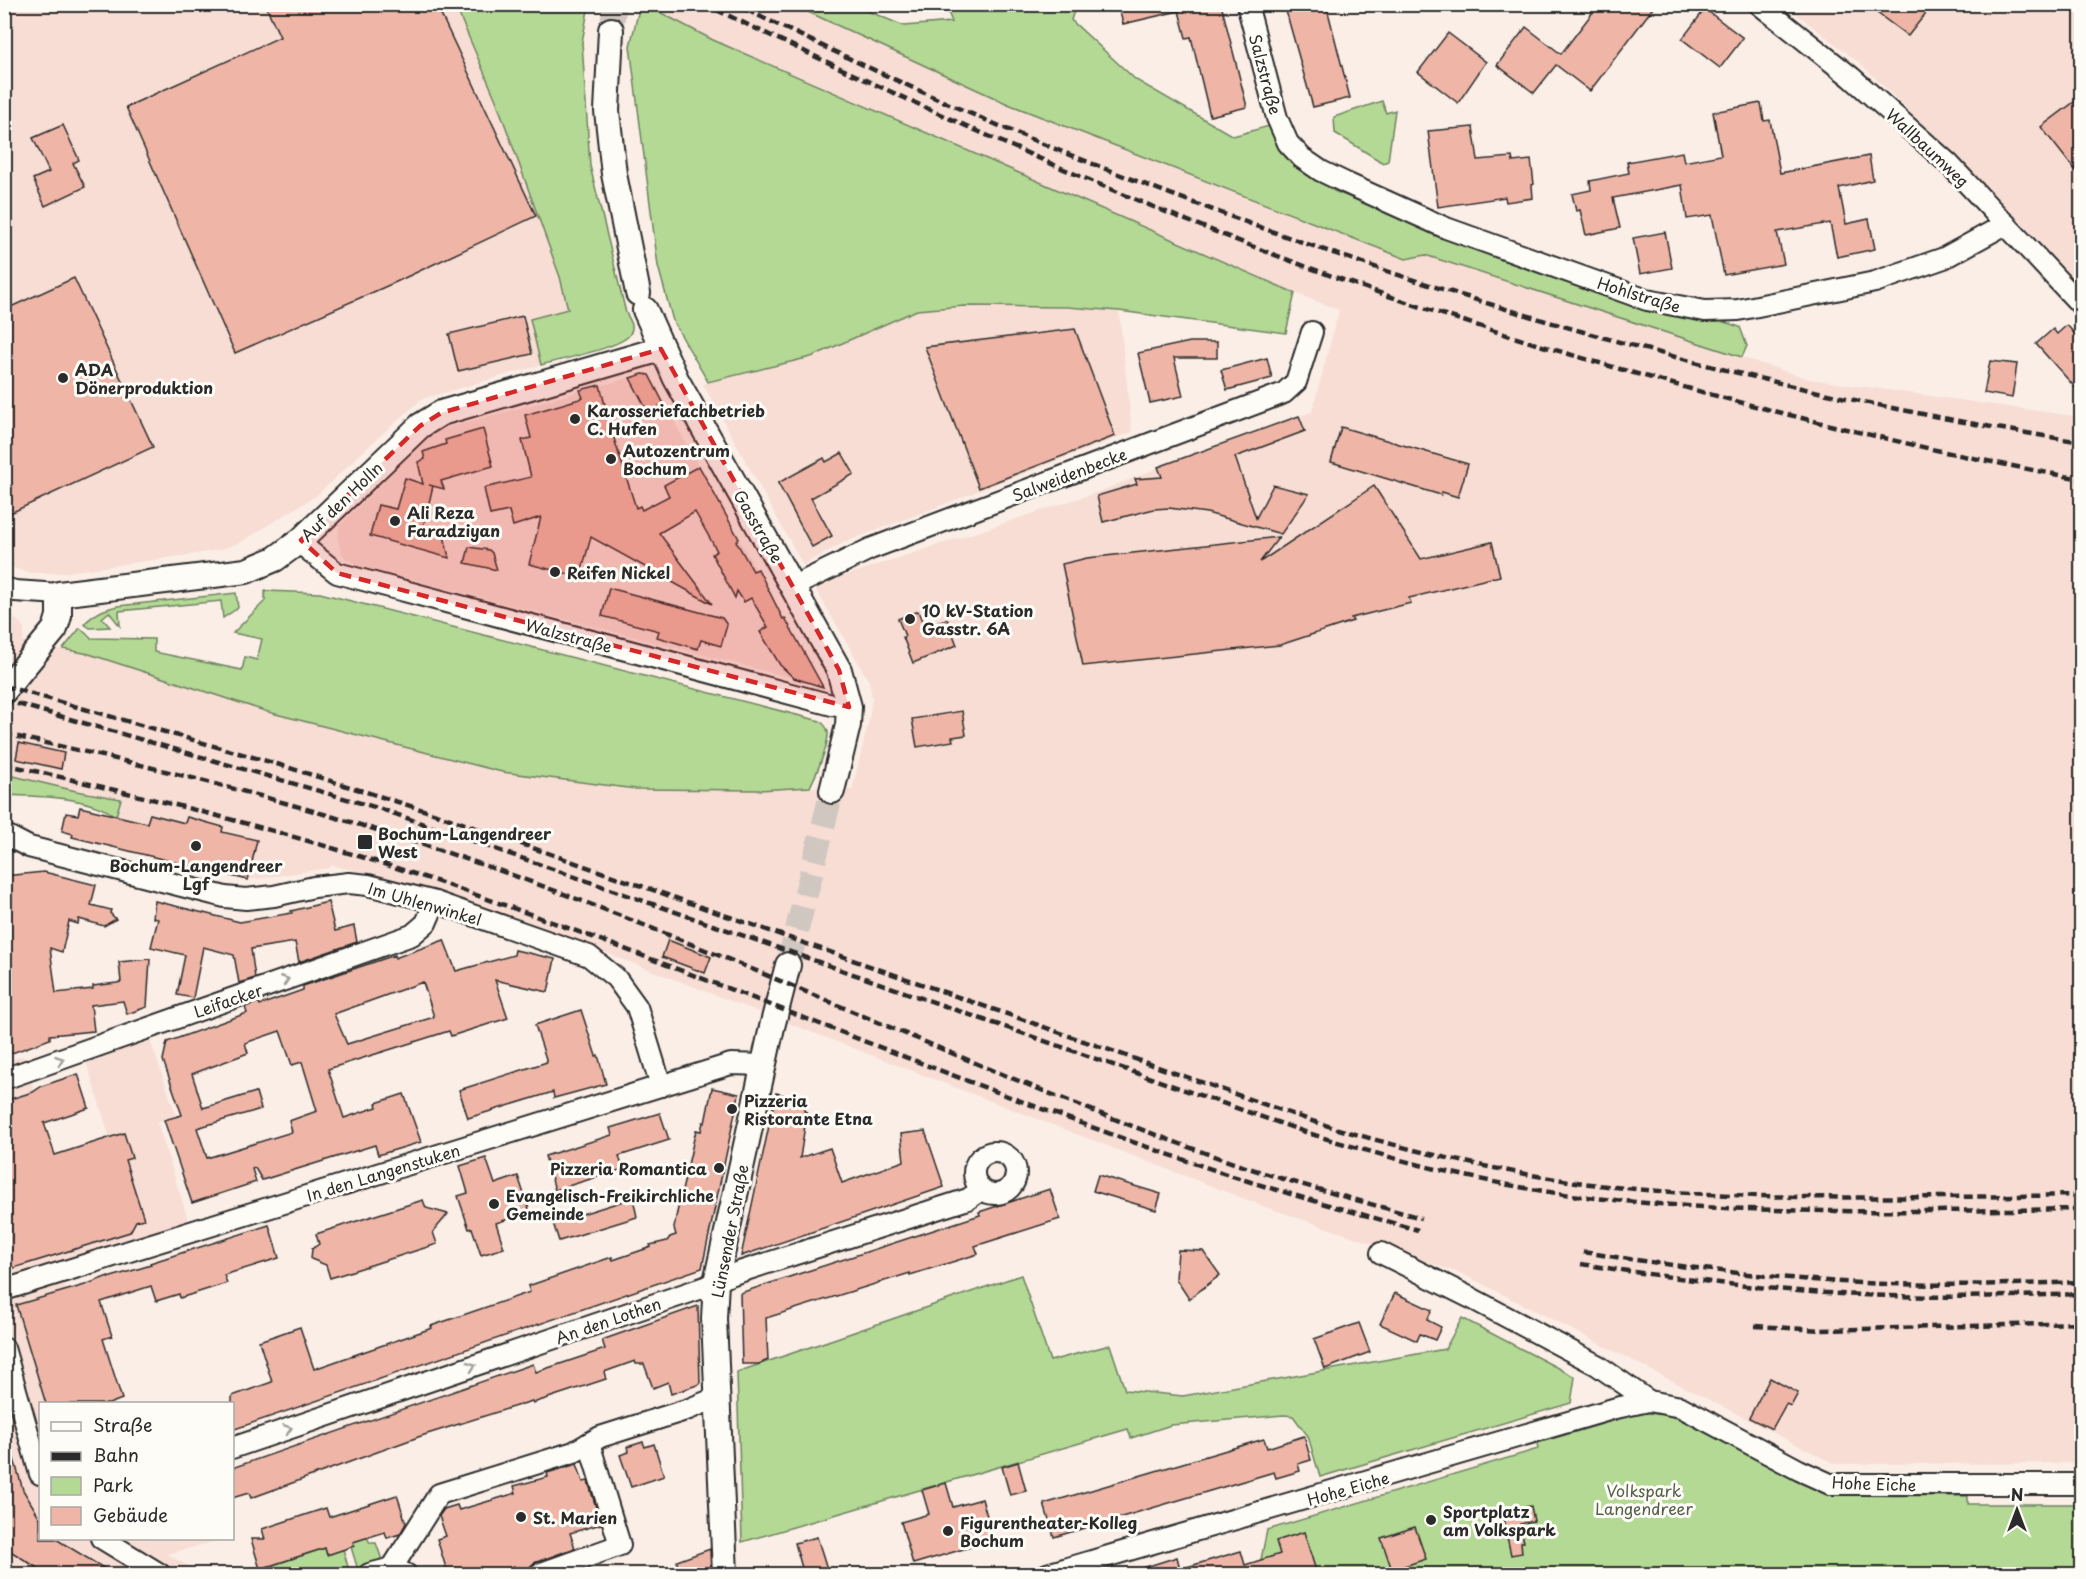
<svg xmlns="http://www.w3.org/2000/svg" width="2086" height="1579" viewBox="0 0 2086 1579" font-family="'Playpen Sans',sans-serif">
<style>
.built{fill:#f7ddd4}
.green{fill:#b3d995;stroke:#6f8260;stroke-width:1.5}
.building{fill:#efb6a7;stroke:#2b2b2b;stroke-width:1.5;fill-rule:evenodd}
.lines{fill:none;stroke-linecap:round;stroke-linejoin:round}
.tertiary-tunnel{stroke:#d1c7c1;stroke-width:24;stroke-dasharray:24 12;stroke-linecap:butt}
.minor-casing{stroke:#2b2b2b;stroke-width:24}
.tertiary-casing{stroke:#2b2b2b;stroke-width:28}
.minor{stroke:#fdfcf7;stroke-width:20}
.tertiary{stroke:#fdfcf7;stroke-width:24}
.rail{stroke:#2b2b2b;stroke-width:4.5;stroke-dasharray:9 4.5;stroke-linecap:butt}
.oneway{stroke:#9e9e9b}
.marked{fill:#d62828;fill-opacity:0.2;stroke:#d62828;stroke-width:4.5;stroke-dasharray:12 8;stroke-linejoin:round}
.poi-dot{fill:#2b2b2b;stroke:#fdfcf7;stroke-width:2}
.labels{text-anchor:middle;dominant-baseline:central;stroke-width:6;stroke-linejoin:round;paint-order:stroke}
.street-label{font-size:16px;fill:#2b2b2b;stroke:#fdfcf7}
.poi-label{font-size:16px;font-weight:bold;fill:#2b2b2b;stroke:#fdfcf7;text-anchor:start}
.park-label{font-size:16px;fill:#545f4b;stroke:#fdfcf7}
</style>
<rect width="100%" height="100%" fill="#faeee7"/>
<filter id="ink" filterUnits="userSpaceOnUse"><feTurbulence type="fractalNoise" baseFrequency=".0167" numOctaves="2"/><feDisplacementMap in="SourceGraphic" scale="12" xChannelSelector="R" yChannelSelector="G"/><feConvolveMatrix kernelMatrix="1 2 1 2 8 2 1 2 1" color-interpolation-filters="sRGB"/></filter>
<g filter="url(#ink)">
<!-- built -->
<g class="built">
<polygon points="4,5 455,5 496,100 560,277 568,309 531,319 541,365 422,399 370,445 317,495 241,542 222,549 195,554 61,573 32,573 5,566"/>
<polygon points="646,5 793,5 1008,104 1406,259 1425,255 1809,379 2081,417 2081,1463 1835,1464 1465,1275 1266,1207 567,938 399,881 332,865 330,868 247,880 109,846 121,799 76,791 5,774 4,614 17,620 21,624 24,629 23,641 57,650 63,649 89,653 636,789 759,790 810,787 852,790 869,720 872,700 871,690 869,681 814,586 1104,490 1195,453 1312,412 1339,310 1295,293 713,40"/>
<polygon points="1785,5 2081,5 2081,290 2018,219 1861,64"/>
<polygon points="964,306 1067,307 1119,311 1132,432 843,543 803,565 703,384 811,357 916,310"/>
<polygon points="643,374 649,375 721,508 803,651 817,676 811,683 359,566 346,559 342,554 338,540 339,526 428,436 438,430"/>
<polygon points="150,1040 176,1115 157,1122 194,1238 63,1281 100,1403 40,1404 40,1538 224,1539 167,1554 203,1574 5,1574 4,1062 23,1056 55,1155 110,1138 86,1060"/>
</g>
<!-- green -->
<g class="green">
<path d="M455 5H589L582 42 590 166 626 313C630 320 635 326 630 334 624 347 558 360 541 365L530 319 568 309 560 277 496 100Z"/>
<polygon points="640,5 646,5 713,40 1295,293 1286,333 1119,311 1067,307 964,306 917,310 811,357 708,382 673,321 658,266 630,46"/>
<polygon points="793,5 853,5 904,26 952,22 945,5 1076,5 1071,20 1136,80 1233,136 1269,126 1290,155 1334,191 1424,226 1740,327 1747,346 1742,357 1425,255 1406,259 1008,104"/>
<polygon points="1382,101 1386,113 1395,110 1388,161 1383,163 1335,133 1334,117"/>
<path d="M265 591 320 593 820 721C824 724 827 727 828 732 829 745 816 775 810 787L759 790 636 789 502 772 268 712 89 654 63 649 80 628 91 638 154 639V652L242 670 245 657 257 660 262 639 233 633 265 601Z"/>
<path d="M236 593 238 608 223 618 221 601 119 611 120 626 109 612 102 618 110 627 90 628 84 624C95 613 104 609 118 606Z"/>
<path d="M5 774 76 791 121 799 116 816C85 795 41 797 5 795Z"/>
<polygon points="1021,1275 1050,1361 1110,1345 1125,1390 1183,1396 1445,1349 1462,1318 1575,1377 1571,1403 1320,1477 1308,1436 1293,1416 1284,1415 1171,1425 1131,1438 1128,1429 742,1542 737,1372"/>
<polygon points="1642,1412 1666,1415 1677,1418 1827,1495 1968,1496 1968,1504 2081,1504 2081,1574 1258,1574 1267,1530 1538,1449 1537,1443"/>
<polygon points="367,1537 370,1543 376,1543 381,1557 379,1564 361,1571 358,1570 351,1547 354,1546 353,1542"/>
<polygon points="325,1548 327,1555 343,1549 350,1574 277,1574 273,1565"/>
</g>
<!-- building -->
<g class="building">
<polygon points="265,4 436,4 536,216 396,282 235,353 126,107 280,37"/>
<polygon points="1118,4 1179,4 1179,7 1189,4 1221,4 1247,107 1210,116 1191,37 1186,38 1179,11 1123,24"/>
<polygon points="1311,4 1326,4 1350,98 1313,107 1286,11"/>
<polygon points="1599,4 1656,4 1590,91 1556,65 1534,93 1497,65 1526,27 1561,54"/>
<polygon points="1865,4 1933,4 1908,36"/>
<polygon points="1705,9 1743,38 1720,68 1682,39"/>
<polygon points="1448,33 1486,62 1458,103 1418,72"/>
<polygon points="2082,96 2082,179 2041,127"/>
<polygon points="1761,103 1764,121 1770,120 1780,173 1869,156 1873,180 1839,188 1846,224 1869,219 1875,249 1837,257 1830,223 1777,232 1784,264 1724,275 1712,215 1687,219 1682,185 1613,198 1620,228 1586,235 1580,210 1576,211 1572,194 1591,190 1590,181 1629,173 1627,162 1682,152 1684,162 1721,155 1713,112"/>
<polygon points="63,125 79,160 73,163 85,187 45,206 33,179 49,172 33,138"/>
<polygon points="1473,127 1478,160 1512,157 1513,162 1531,160 1534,184 1532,185 1533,198 1506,202 1505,197 1438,207 1428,131"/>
<polygon points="1665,232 1672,268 1640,274 1633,238"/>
<polygon points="74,278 153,447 4,516 4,310"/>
<polygon points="523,316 532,354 458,371 449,334"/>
<polygon points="2067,325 2082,342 2082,395 2036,344 2053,329 2057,334"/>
<polygon points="1075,329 1115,436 979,488 925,347"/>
<polygon points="1190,342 1217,342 1217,358 1174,358 1183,396 1150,403 1138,353"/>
<polygon points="1267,358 1272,378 1227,390 1221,370"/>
<polygon points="1990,361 2017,364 2012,398 1984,393"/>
<polygon points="643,374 649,375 664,404 648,412 630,378"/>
<polygon points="600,385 611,429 636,508 640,506 642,510 669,496 664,485 699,466 739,539 736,541 753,571 758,569 783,619 785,618 823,687 794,678 780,665 760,632 768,627 751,598 744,602 737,591 735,598 712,554 717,551 695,512 659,533 712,604 591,537 580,577 529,564 541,517 513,526 509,511 490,515 484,488 531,477 522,440 531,438 525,415 583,398 580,390"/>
<polygon points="1299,416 1305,431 1235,457 1256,518 1273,485 1309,494 1281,534 1207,513 1169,508 1154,509 1103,522 1097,496 1137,484 1135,479 1162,477 1158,467"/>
<polygon points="1341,427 1468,464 1458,497 1442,492 1441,495 1331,462"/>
<polygon points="483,429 493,466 441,481 444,489 429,485 433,486 423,528 444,535 449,558 370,536 378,505 396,509 405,478 423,484 418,462 425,459 423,452 446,444 445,440"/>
<polygon points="842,453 854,474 811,498 832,536 812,547 778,483 824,458 826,462"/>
<polygon points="1374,486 1421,559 1492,542 1500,576 1409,598 1411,603 1351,618 1353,621 1280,645 1083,666 1062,564 1087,558 1279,537 1260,562"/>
<polygon points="469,547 489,550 492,553 497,570 465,563"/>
<polygon points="609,588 722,618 727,625 721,646 701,640 698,649 657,637 659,631 602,616"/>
<polygon points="918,611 925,628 947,619 957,645 913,663 903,637 905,636 898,619"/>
<polygon points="962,711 966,735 952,737 953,741 917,747 912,719"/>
<polygon points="19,743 64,753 61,769 16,759"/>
<polygon points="80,807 147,823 150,814 185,823 187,817 223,827 222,832 257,840 248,880 72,837 73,834 62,831 66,813 78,815"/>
<polygon points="44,872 96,885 91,905 111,910 110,913 116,919 104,926 79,919 78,924 69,921 62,952 50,948 56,993 93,989 93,986 117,983 121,982 119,962 150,959 147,1007 127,1014 123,1001 91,1005 94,1031 50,1035 50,1039 4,1056 4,876"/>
<polygon points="155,901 240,922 292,913 291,911 328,902 335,931 354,926 357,942 299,962 295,942 251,949 255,978 239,983 234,955 203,947 193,998 177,995 185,955 151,947 158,919 153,918"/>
<path d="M444 940 456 971 514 955 515 950 555 959 548 992 495 980 508 1018 451 1036 449 1031 328 1069 344 1118 377 1107 376 1103 404 1094 421 1142 378 1155 375 1145 262 1180 255 1168 252 1169 256 1182 192 1203 164 1120 182 1115 163 1060 167 1042 247 1013 245 1007 259 1002 260 1005 303 990V986L395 955V958ZM423 982 434 1017 347 1044 334 1014ZM280 1031 292 1065 302 1062 317 1111 289 1121 292 1132 207 1158 197 1128 261 1109 256 1092 203 1108 192 1074 248 1053 245 1043Z"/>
<polygon points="668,940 711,957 705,973 662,957"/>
<polygon points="581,1010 596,1056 598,1055 606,1084 554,1098 553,1092 468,1118 459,1090 547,1062 535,1025"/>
<polygon points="78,1074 89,1108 44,1123 55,1155 124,1133 132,1158 125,1160 144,1219 136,1221 130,1232 7,1270 4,1261 4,1101 33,1092 42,1086"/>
<polygon points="712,1088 739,1094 702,1268 232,1430 232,1396 272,1382 259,1341 300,1327 314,1369 432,1328 431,1326 530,1292 528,1286 612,1257 613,1260 651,1247 650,1245 667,1241 670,1237 676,1235 674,1228 676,1217 696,1130 701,1131 703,1122 705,1123"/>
<polygon points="776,1093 806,1100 804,1111 807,1112 800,1158 830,1148 842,1183 904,1161 901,1134 925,1131 944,1187 741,1256"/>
<polygon points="660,1113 669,1140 619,1156 623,1169 555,1190 545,1156 612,1135 610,1128"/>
<polygon points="486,1158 495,1184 518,1176 530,1212 496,1223 504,1248 481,1255 472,1228 469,1229 458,1196 468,1193 460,1166"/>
<polygon points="1098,1175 1161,1194 1156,1210 1093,1191"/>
<polygon points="1050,1189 1060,1219 975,1246 978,1254 910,1275 910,1273 766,1318 768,1360 759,1364 742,1364 740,1293 980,1215 979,1212"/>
<polygon points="633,1198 637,1217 559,1241 553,1223"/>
<polygon points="423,1200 426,1208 448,1214 433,1232 437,1244 330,1278 326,1265 311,1259 312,1249 319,1244 316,1234"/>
<polygon points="269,1225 279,1258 224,1275 227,1283 180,1298 179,1294 156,1301 151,1286 101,1302 112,1336 103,1339 122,1399 109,1404 46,1404 16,1305 85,1285 108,1276 108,1278 151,1265 150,1263"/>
<polygon points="1178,1250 1203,1251 1220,1275 1189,1299 1176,1279"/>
<polygon points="1395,1293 1432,1310 1427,1320 1441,1327 1435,1340 1420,1334 1417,1341 1380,1324"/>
<polygon points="698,1306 700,1384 671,1394 668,1382 653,1388 644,1364 636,1364 635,1361 604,1372 606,1379 533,1403 532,1401 421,1436 251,1498 249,1493 232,1498 232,1468 533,1364 536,1372 605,1349 602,1340"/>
<polygon points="1359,1323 1370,1352 1325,1369 1314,1339"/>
<polygon points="1770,1378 1798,1393 1791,1406 1786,1404 1772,1429 1749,1418"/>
<polygon points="1304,1436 1311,1460 1298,1464 1300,1471 1276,1478 1274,1472 1054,1537 1044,1504 1264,1439 1267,1448"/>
<polygon points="9,1442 23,1490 40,1518 40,1539 56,1539 115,1575 31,1575 36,1567 4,1547 4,1443"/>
<polygon points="643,1442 645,1447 654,1444 664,1476 631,1487 620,1455 629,1452 627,1447"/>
<polygon points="1018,1462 1026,1491 1010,1495 1002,1467"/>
<polygon points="577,1464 583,1482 588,1481 601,1524 570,1533 575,1548 534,1563 530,1567 527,1575 515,1575 514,1566 489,1575 458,1575 456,1568 447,1571 437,1539 446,1536 439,1516 444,1509 457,1505 459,1510 516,1493 514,1486 548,1477 547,1473"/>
<polygon points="946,1483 953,1507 982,1499 994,1540 913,1564 901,1522 929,1514 922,1490"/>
<polygon points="397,1495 406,1523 400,1534 387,1538 385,1532 353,1542 354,1546 327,1555 325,1548 260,1569 251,1539 265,1539 262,1529 326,1508 329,1517"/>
<polygon points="1517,1506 1517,1508 1531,1506 1534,1521 1520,1524 1524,1542 1521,1542 1522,1553 1511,1555 1501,1509"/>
<polygon points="1415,1527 1426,1559 1392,1570 1381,1538"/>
<polygon points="1304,1532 1316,1571 1302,1575 1134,1575 1133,1571 1177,1557 1180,1569 1241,1551 1245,1565 1280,1554 1276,1541"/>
<polygon points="817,1537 829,1575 804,1575 795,1543"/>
<polygon points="710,1549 711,1575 678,1575 677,1561"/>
</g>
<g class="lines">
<!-- tertiary-tunnel -->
<g class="tertiary-tunnel">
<polyline points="611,30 615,4"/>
<polyline points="788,965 832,791"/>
</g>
<!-- minor casing -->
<g class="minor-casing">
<g id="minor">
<polyline points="1247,4 1277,118 1288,143 1302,158 1321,171 1346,183 1446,228 1647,300 1705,311 1738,310 1875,282 1944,258 2006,224"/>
<polyline points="1759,4 1851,77 1949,164 2082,306"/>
<polyline points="301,540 307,549 337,573 832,705 849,707"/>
<polyline points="794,586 870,549 1284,393 1296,382 1312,332"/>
<polyline points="4,588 15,591 59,594"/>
<polyline points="4,834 29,847 225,897 246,899 274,896 314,887 349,883 368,885 435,902 589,956 616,978 637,1007 661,1086"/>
<polyline points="4,1079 412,935 426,923 435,902"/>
<circle cx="995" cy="1173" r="21"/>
<polyline points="1381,1253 1471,1298 1597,1365 1649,1401"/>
<polyline points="4,1290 731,1064 764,1065"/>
<polyline points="4,1348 40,1474"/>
<polyline points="232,1448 705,1287 730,1275 968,1199 981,1190"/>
<polyline points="101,1538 160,1574"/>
<polyline points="392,1568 439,1494 574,1452 600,1437 689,1409 718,1397"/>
<polyline points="369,1574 392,1568 406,1574"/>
<polyline points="539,1574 620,1545 589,1443"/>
<polyline points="1047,1574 1616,1408 1649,1401 1681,1407 1799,1470 1830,1484 2082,1484"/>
</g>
</g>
<!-- tertiary casing -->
<g class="tertiary-casing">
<g id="tertiary">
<polyline points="611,30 607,111 614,174 638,293"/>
<polyline points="645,310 676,379 839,670 849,707 848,725 832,791"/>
<polyline points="4,691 55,629 59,616 59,594 246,571 275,559 301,540 420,426 441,413 661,349"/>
<polyline points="725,1574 714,1318 716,1282 772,1027 788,965"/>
</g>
</g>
<!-- minor -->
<use href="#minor" class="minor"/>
<!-- tertiary -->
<use href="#tertiary" class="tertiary"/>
<!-- rail -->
<g class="rail">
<path d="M704 4C875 85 1045 165 1221 234 1385 299 1553 352 1724 398 1842 429 1961 458 2082 479"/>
<path d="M734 4C846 57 958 111 1073 156 1398 286 1736 389 2082 442"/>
<path d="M4 686 277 764 436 814 1312 1121C1424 1156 1540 1182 1659 1191 1799 1201 1941 1197 2082 1195"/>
<path d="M4 700 378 808 1308 1133C1392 1159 1477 1182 1564 1194 1735 1217 1909 1211 2082 1209"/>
<path d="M4 734C203 776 401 831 590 904 801 985 1005 1082 1219 1158 1285 1181 1353 1199 1421 1218"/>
<path d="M4 764C158 799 310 837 459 889 713 977 961 1085 1217 1171 1283 1193 1350 1211 1418 1230"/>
<path d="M1583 1252C1660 1264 1736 1274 1813 1280 1902 1287 1992 1285 2082 1282"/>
<path d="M1581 1264C1658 1276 1735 1286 1812 1292 1902 1299 1992 1297 2082 1294"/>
<polyline points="1755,1326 1822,1330 2082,1323"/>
</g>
</g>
<!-- one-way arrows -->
<defs><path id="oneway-chevron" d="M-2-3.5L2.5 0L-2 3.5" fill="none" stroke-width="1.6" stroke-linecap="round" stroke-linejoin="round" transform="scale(1.5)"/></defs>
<g class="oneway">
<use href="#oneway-chevron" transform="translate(285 980) rotate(-19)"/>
<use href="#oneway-chevron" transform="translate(60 1060) rotate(-19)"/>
<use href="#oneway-chevron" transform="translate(472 1366) rotate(-19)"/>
<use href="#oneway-chevron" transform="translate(288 1429) rotate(-19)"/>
</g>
</g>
<!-- marked area -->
<path class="marked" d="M661 349 839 670 849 707 337 573 301 540 420 426 441 413Z"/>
<!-- markers -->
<g class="poi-dot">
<circle cx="63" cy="378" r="6"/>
<circle cx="575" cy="419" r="6"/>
<circle cx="611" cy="459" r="6"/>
<circle cx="395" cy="521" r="6"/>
<circle cx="555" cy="572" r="6"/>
<circle cx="910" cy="619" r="6"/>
<rect x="357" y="834" width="16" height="16" rx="3"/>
<circle cx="196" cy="846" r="6"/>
<circle cx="732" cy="1109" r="6"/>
<circle cx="719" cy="1168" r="6"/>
<circle cx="494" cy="1204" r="6"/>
<circle cx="521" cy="1517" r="6"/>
<circle cx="1431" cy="1520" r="6"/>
<circle cx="948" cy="1531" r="6"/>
</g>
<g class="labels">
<!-- street labels -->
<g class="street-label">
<text transform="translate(1266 74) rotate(75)">Salzstraße</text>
<text transform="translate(1928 147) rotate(43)">Wallbaumweg</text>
<text transform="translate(1639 294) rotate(17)">Hohlstraße</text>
<text transform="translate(1069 474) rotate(-21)">Salweidenbecke</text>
<text transform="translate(341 501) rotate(-44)">Auf den Holln</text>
<text transform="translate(759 526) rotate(60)">Gasstraße</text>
<text transform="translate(569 635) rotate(15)">Walzstraße</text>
<text transform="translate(425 903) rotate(16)">Im Uhlenwinkel</text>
<text transform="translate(228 1000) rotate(-19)">Leifacker</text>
<text transform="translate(383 1172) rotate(-17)">In den Langenstuken</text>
<text transform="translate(729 1231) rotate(-79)">Lünsender Straße</text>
<text transform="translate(608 1320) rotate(-19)">An den Lothen</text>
<text transform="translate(1874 1483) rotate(2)">Hohe Eiche</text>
<text transform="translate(1348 1488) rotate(-16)">Hohe Eiche</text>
</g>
<!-- poi labels -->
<g class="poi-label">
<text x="75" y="369">ADA<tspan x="75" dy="18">Dönerproduktion</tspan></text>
<text x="587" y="410">Karosseriefachbetrieb<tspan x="587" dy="18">C. Hufen</tspan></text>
<text x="623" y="450">Autozentrum<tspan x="623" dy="18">Bochum</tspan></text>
<text x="407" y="512">Ali Reza<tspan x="407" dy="18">Faradziyan</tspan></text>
<text x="567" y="572">Reifen Nickel</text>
<text x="922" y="610">10 kV-Station<tspan x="922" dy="18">Gasstr. 6A</tspan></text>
<text x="378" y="833">Bochum-Langendreer<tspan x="378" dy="18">West</tspan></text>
<text x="196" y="865" text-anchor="middle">Bochum-Langendreer<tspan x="196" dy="18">Lgf</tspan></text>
<text x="744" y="1100">Pizzeria<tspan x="744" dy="18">Ristorante Etna</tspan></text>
<text x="707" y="1168" text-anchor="end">Pizzeria Romantica</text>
<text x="506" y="1195">Evangelisch-Freikirchliche<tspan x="506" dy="18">Gemeinde</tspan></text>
<text x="1443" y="1511">Sportplatz<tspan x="1443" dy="18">am Volkspark</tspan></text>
<text x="533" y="1517">St. Marien</text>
<text x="960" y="1522">Figurentheater-Kolleg<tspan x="960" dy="18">Bochum</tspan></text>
</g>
<!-- park labels -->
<g class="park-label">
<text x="1644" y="1490">Volkspark<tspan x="1644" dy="18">Langendreer</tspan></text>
</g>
</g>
<!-- margin -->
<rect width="2086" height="1579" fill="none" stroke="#fdfcf7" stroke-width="24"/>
<rect x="12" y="12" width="2062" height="1555" fill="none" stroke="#2b2b2b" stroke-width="2" filter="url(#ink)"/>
<!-- legend -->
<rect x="39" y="1402" width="195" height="138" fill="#fdfcf7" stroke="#a9a8a5" stroke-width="1.5"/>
<rect x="51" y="1422" width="30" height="9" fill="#fdfcf7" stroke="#a9a8a5" stroke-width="1.5"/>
<text x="93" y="1432" font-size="18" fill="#2b2b2b">Straße</text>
<rect x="51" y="1452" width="30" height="9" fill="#2b2b2b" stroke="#a9a8a5" stroke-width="1.5"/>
<text x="93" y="1462" font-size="18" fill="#2b2b2b">Bahn</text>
<rect x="51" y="1477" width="30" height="18" fill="#b3d995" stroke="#a9a8a5" stroke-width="1.5"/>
<text x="93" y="1492" font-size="18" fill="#2b2b2b">Park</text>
<rect x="51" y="1507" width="30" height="18" fill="#efb6a7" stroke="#a9a8a5" stroke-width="1.5"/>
<text x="93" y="1522" font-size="18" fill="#2b2b2b">Gebäude</text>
<!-- north arrow -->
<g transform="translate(2017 1510)" stroke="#fdfcf7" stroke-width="4.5" paint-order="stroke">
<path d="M0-4.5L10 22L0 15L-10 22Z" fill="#2b2b2b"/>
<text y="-9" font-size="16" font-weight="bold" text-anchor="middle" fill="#2b2b2b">N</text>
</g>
</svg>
